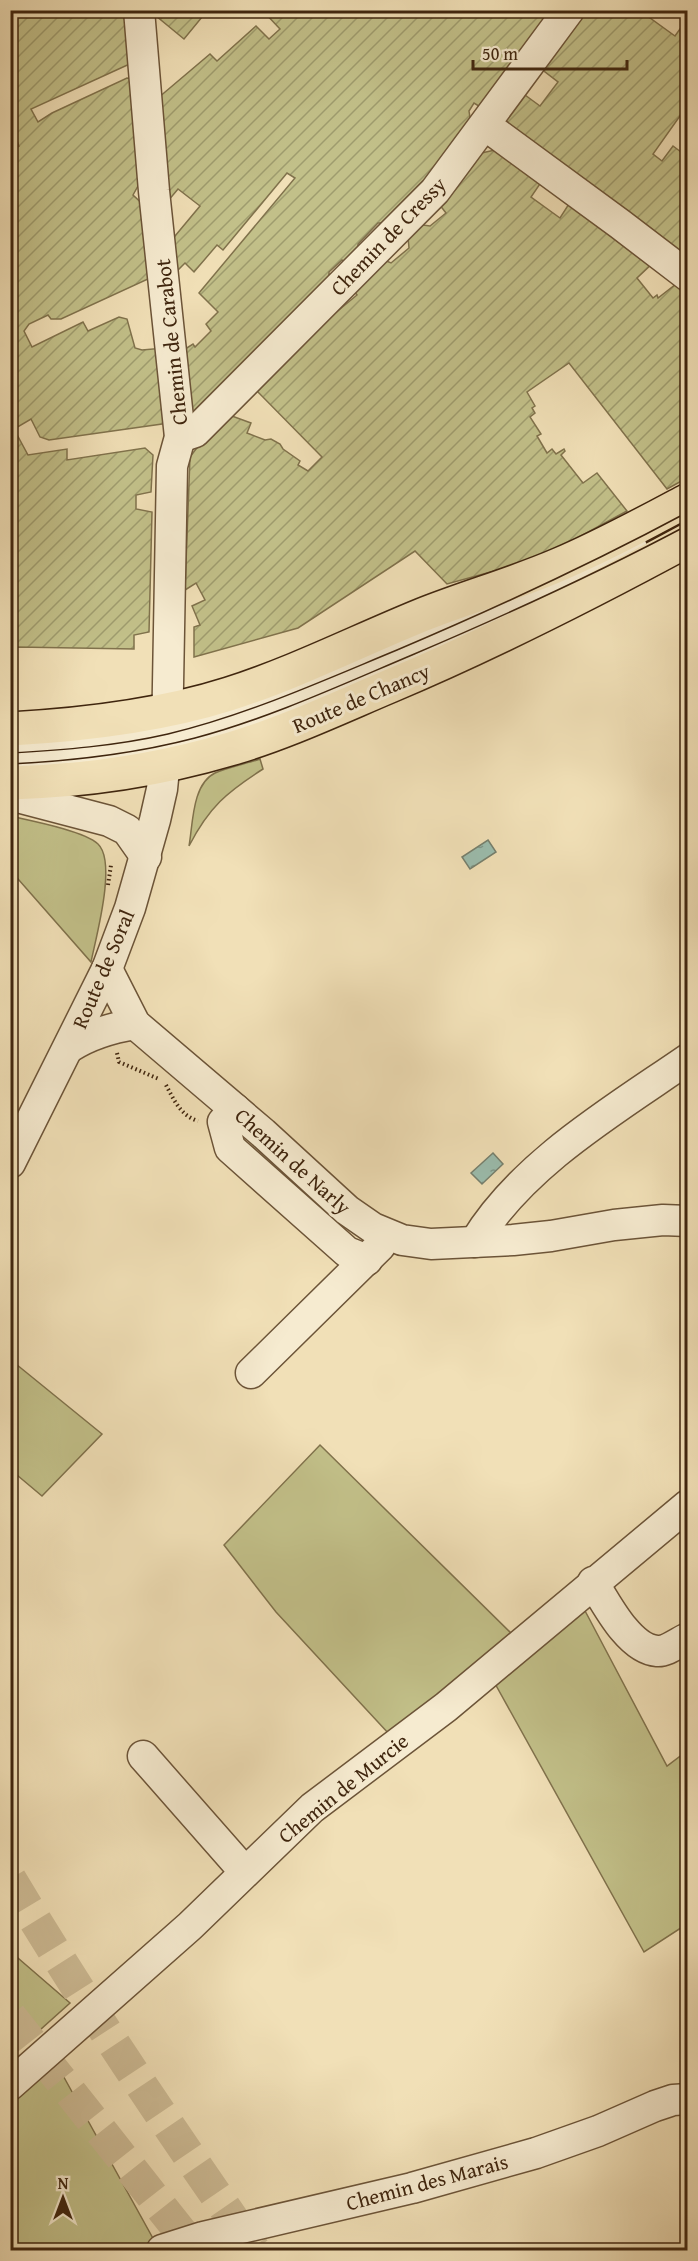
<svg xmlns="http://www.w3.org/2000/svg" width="698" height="2261" viewBox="0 0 698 2261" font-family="'Gentium Book Plus',serif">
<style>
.grass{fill:#c2c089;stroke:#80724c;stroke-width:1.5}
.garden{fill:url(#garden-furrows);stroke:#80724c;stroke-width:1.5}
.water{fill:url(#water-ripples);stroke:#76806e;stroke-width:1.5}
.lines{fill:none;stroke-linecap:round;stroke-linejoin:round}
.highway-tunnel{stroke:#cdbb95;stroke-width:33;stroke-dasharray:33 16;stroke-linecap:butt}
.minor-casing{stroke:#6c5438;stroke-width:33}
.major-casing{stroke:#3f250e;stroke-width:36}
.path{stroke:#3f250e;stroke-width:4;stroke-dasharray:1.5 3;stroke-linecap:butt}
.minor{stroke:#f6ebd0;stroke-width:30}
.major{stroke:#f1e0b7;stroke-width:33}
.tram{stroke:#3f250e;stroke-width:1.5}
.labels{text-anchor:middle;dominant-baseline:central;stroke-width:6;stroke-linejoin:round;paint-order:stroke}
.street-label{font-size:21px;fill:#3f250e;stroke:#f6ebd0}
</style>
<defs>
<pattern id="garden-furrows" width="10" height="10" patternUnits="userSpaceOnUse" patternTransform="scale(1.5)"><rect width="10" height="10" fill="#c2c089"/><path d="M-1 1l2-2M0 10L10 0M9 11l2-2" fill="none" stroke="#9f9c6e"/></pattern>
<pattern id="water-ripples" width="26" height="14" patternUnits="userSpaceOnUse" patternTransform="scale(1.5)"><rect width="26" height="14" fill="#9bbdae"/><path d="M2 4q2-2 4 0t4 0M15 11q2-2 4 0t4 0" fill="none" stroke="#80998c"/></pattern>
</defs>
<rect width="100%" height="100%" fill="#f1e0b7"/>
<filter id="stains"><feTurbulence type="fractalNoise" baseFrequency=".00333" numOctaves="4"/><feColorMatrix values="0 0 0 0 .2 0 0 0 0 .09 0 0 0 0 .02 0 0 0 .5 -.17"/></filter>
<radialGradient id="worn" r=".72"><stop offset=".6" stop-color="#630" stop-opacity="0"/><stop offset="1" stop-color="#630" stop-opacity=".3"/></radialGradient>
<!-- grass -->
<g class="grass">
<path d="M260 759 263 769C227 792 209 807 189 846 193 824 192 784 215 773 228 767 245 764 260 759Z"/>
<path d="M10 816C32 821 84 831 98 844 117 862 96 937 91 962L11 871Z"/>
<polygon points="11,1360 102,1434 42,1496 11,1470"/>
<polygon points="320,1445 518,1640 390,1735 276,1612 224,1545"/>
<polygon points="583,1607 667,1766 687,1751 687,1924 644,1952 493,1680"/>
<polygon points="11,1952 70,2003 11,2056 10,2056"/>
<polygon points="50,2052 155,2242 143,2250 11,2250 11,2085"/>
</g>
<!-- garden -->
<g class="garden">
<polygon points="11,11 129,11 134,62 31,109 38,122 52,113 127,78 135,79 144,175 133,195 148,209 155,263 148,279 61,319 51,319 48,315 29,324 24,331 32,347 83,322 88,331 119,317 127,319 135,348 142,350 164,348 170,416 162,424 49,440 40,437 31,419 14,429 28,455 67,449 67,460 145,448 153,455 151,492 136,495 136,509 152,512 149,632 134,635 134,649 17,647 15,709 11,710 10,150 19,146 14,133 11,134"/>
<polygon points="147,11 207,11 184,39 156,16 147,16"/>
<polygon points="263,11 553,11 482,108 474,103 469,111 471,124 429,181 388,223 378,223 358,244 358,252 348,264 342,260 329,272 329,283 194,417 188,411 182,351 193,344 195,347 211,331 206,324 218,312 199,293 295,178 287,173 223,250 217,245 194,272 185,263 173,275 170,242 200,206 178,189 168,201 158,98 210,54 217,61 256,26 269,39 280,29"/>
<polygon points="580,11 648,11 646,15 675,36 685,22 688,24 687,106 653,154 662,161 673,146 685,155 687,152 687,261 511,130 503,116 517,97 525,95 540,106 558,82 540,68"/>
<polygon points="504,148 544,178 531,197 560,218 574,196 655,261 637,278 653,298 657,295 658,298 676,284 687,299 687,478 667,489 569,363 527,392 535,406 532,408 535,413 530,417 541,434 537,436 547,453 552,449 556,454 564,449 565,451 561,455 583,483 597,473 627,511 557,549 509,567 447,584 415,551 298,628 194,657 194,627 200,625 192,606 205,600 196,583 185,590 190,457 219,418 232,416 251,423 247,433 265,440 271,439 280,444 283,449 300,461 298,465 308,471 322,457 254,388 304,339 357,295 354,291 384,260 391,263 409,248 408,237 423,225 430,226 446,213 439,204 477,154"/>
</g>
<!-- water -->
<g class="water">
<polygon points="488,840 496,852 470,869 462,857"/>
<polygon points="493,1153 503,1164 482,1184 471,1173"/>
</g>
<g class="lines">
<!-- highway-tunnel -->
<g class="highway-tunnel">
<path d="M10 1879C86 2006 170 2129 254 2250"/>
<polyline points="10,2016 195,2250"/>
</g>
<!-- minor casing -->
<g class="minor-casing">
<g id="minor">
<polyline points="485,125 620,224 688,276"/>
<polyline points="180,437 195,432 435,191 569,10"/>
<path d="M10 758C64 755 117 751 169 739 240 722 307 693 374 665 461 629 548 591 632 548"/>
<polyline points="10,795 109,821 127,830 146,857"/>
<polyline points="107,969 135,1024 263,1133 347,1210 373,1228 402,1240 431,1244 513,1240 551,1236 614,1225 663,1220 688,1221"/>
<path d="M70 1047C90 1034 111 1028 135 1024"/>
<polyline points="235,1109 223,1122 230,1148 347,1252 367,1260"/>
<polyline points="10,1163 107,969 130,908 155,820 162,789 167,739 172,466 180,437 154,191 139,10"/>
<path d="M475 1242C522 1164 614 1110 688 1059"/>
<polyline points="251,1373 380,1246"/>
<path d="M593 1582C606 1603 629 1649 657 1651 666 1652 679 1642 688 1638"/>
<polyline points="143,1756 245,1872"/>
<polyline points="10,2085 190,1926 312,1808 446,1707 688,1505"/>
<polyline points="162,2250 203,2237 412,2188 536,2153 598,2131 655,2106 673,2100 688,2099"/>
</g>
</g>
<!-- major casing -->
<g class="major-casing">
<g id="major">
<path d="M10 729C83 725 160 716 229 694 295 673 358 641 422 615 467 597 514 584 558 565 603 546 645 523 688 500"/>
<path d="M10 783C84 781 159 770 230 749 285 733 338 708 390 686 492 643 590 593 688 540"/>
</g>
</g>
<!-- path -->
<g class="path">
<polyline points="108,885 111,865"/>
<polyline points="117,1053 119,1062 159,1079"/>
<path d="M166 1085C174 1100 181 1116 198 1121"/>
</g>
<!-- minor -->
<use href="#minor" class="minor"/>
<!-- major -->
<use href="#major" class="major"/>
<!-- tram -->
<g class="tram">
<path d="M10 753C63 750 116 746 168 734 247 715 322 681 397 650 496 608 593 563 688 512"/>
<path d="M10 764C73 761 134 754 195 738 270 718 341 685 412 655 506 615 598 573 688 525"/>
</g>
</g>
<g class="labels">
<!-- street labels -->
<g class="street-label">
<text transform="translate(388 236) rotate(-46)">Chemin de Cressy</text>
<text transform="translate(171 342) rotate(-96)">Chemin de Carabot</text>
<text transform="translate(361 698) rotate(-23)">Route de Chancy</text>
<text transform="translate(103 969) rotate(-67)">Route de Soral</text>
<text transform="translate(293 1161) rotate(42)">Chemin de Narly</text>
<text transform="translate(343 1788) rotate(-39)">Chemin de Murcie</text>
<text transform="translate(427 2182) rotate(-15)">Chemin des Marais</text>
</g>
</g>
<!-- margin -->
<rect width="698" height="2261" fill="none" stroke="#f1e0b7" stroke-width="36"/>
<rect x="12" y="12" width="674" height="2237" fill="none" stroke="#3f250e" stroke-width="3"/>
<rect x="18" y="18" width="662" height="2225" fill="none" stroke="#3f250e" stroke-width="1.5"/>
<!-- north arrow -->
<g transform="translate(63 2198)" stroke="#f6ebd0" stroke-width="4.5" paint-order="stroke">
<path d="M0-4.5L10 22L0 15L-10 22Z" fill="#3f250e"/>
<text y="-9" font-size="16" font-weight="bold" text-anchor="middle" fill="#3f250e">N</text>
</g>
<!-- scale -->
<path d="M473 60v9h154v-9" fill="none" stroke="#3f250e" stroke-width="3"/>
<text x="482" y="60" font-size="18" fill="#3f250e" stroke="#f6ebd0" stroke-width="4.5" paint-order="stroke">50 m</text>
<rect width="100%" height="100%" filter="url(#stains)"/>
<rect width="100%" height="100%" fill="url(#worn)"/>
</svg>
